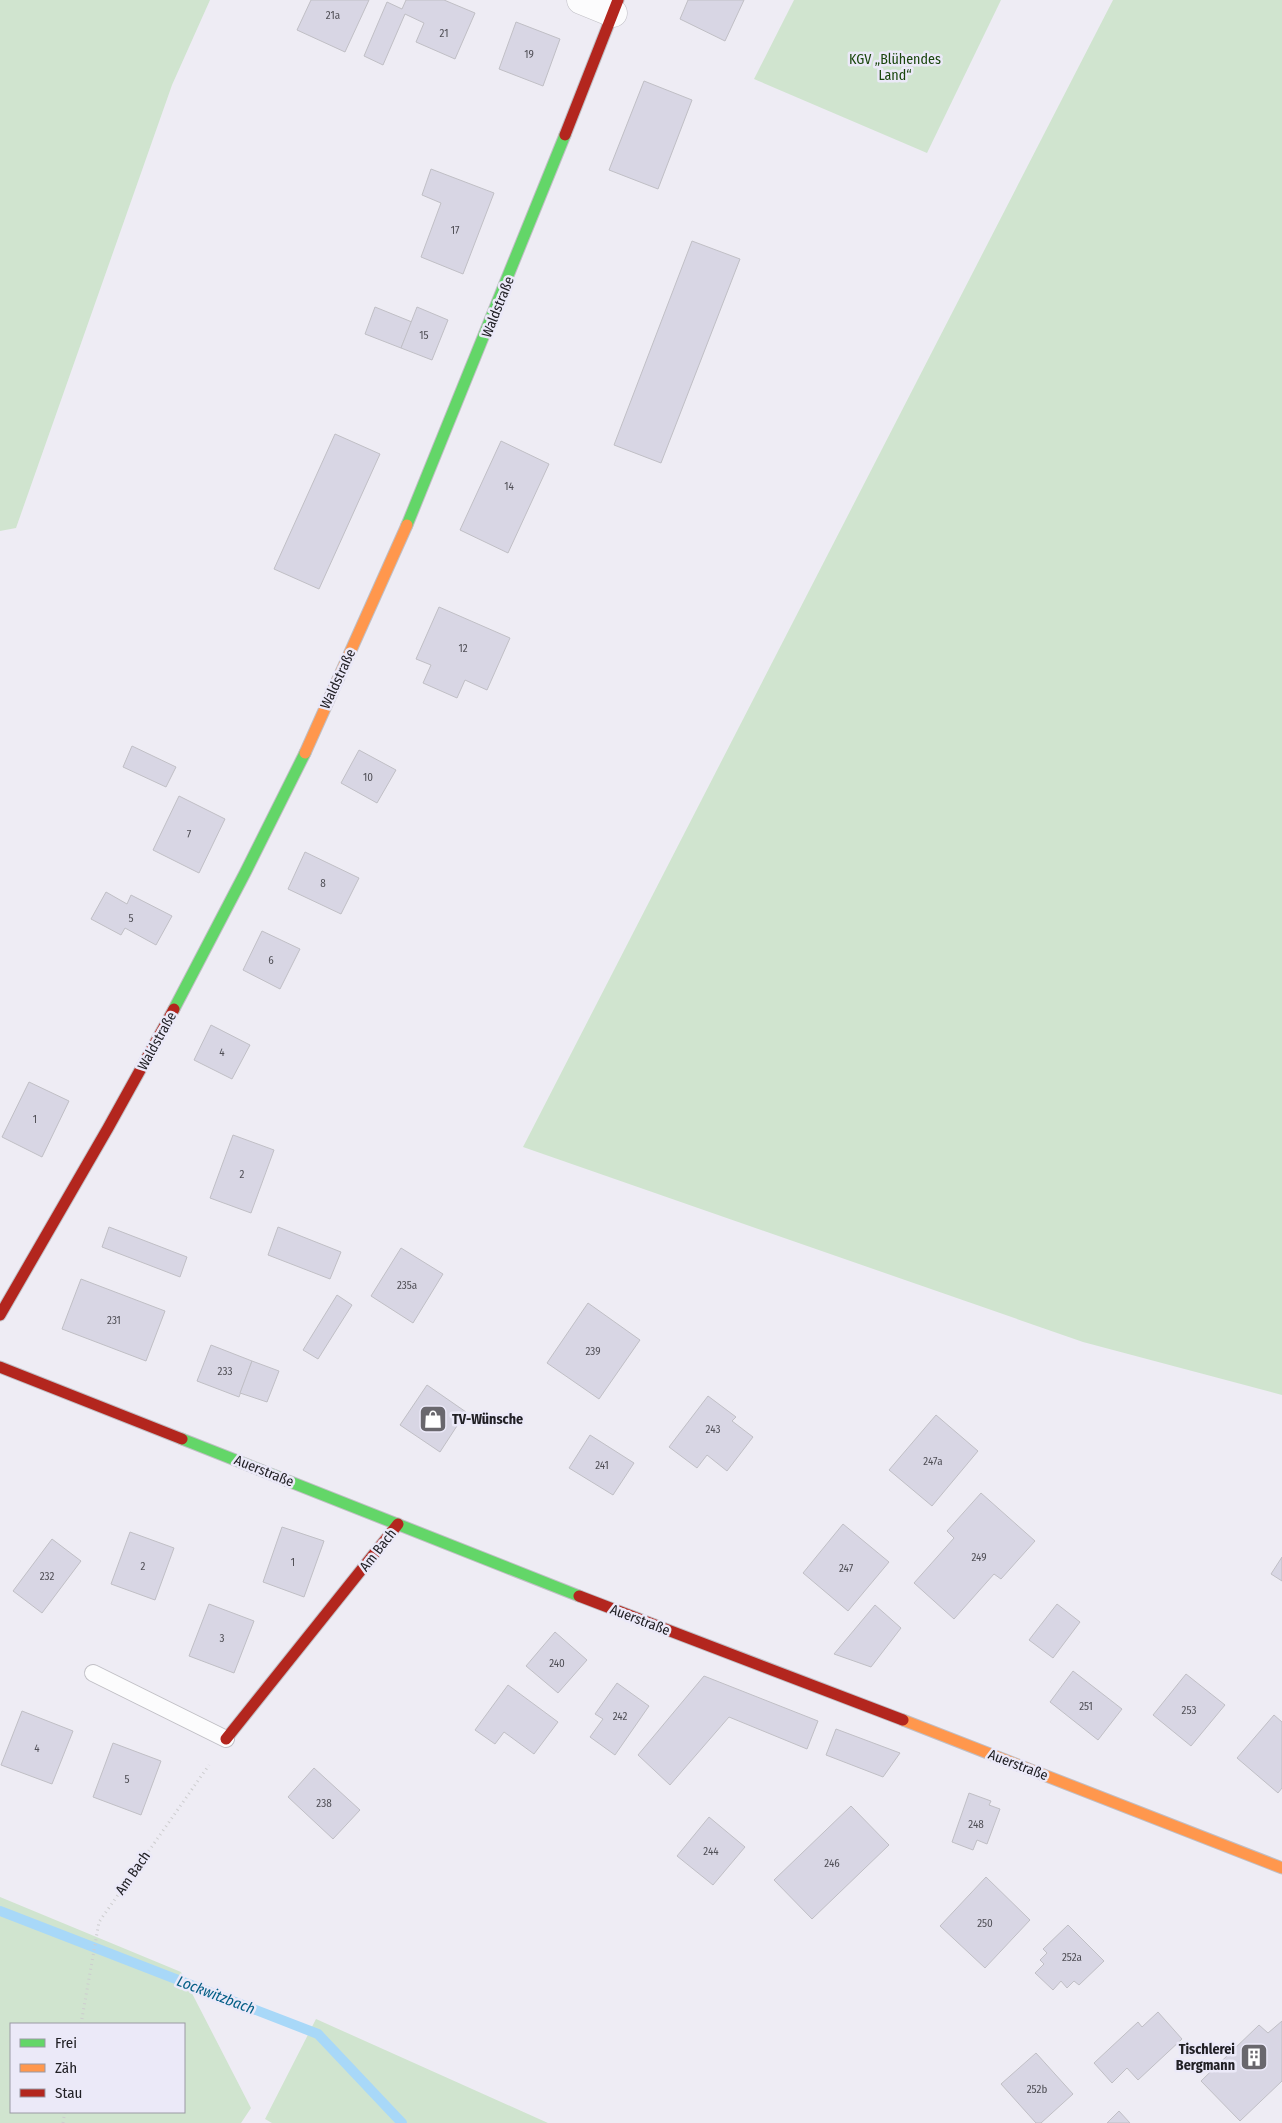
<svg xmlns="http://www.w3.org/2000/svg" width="1282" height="2123" viewBox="0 0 1282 2123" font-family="'Fira Sans Condensed',sans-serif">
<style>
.green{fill:#d0e4cf;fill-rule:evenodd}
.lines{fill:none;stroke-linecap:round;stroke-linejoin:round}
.stream{stroke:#a8d8f8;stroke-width:10}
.building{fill:#d8d6e4;stroke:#c0bfc5}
.lane-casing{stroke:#c0bfc5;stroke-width:18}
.street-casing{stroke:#c0bfc5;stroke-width:29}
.fast-casing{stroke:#c0bfc5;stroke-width:13}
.slow-casing{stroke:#c0bfc5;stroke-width:13}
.jam-casing{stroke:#c0bfc5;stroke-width:13}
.path{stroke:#cdcdcf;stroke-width:3;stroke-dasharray:1 4;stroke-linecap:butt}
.lane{stroke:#fcfcfd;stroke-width:16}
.street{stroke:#fcfcfd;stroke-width:28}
.fast{stroke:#63d668;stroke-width:11}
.slow{stroke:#ff974d;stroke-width:11}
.jam{stroke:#b3261e;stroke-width:11}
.labels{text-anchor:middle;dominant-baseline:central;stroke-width:5;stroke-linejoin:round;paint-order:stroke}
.number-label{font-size:11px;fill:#515057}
.park-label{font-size:14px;fill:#19450c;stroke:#ebe9f8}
.street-label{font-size:14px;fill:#212025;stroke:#ebe9f8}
.poi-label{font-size:14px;font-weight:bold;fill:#212025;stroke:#ebe9f8;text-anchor:start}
.water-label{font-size:15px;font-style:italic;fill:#045e86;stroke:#ebe9f8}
</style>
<rect width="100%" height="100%" fill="#eeecf4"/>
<!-- green -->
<g class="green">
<polygon points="0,0 210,0 172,85 16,528 0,531"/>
<polygon points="794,0 1001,0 927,153 754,79"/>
<polygon points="1113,0 1282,0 1282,1395 1083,1342 523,1147"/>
<path d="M0 1897 181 1972 251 2108 241 2123H0ZM11 2024H184V2112H11Z"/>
<polygon points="316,2019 548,2123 549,2123 272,2123 265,2119"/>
</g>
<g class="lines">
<!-- stream -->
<polyline class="stream" points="0,1911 318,2034 402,2123"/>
</g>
<!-- building -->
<g class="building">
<polygon points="311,0 369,0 345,52 297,30"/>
<polygon points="406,0 444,0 475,13 455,59 416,42 424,23 405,14 383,65 364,56 387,2 402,9"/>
<polygon points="688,0 744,0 725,41 680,19"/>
<polygon points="516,22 560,39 543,86 499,69"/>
<polygon points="644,81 692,100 658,189 609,170"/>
<polygon points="431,169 494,193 463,274 421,257 441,203 422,195"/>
<polygon points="692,241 740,259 661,463 614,445"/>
<polygon points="375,307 412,322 401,348 365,334"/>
<polygon points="417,307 448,320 432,360 401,348"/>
<polygon points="335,434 380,454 319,589 274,569"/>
<polygon points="501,441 549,464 508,553 460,530"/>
<polygon points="439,607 510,638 487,690 465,680 457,698 423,683 431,665 416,659"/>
<polygon points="132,746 176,767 166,787 123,767"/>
<polygon points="359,750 396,770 377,803 341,783"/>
<polygon points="179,796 225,819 199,873 153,850"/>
<polygon points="305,852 359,878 341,914 288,889"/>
<polygon points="106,892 127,904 131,895 172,916 156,945 125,928 121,935 91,919"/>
<polygon points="262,931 300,949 280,989 243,970"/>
<polygon points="211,1025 250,1045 232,1079 194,1060"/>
<polygon points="29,1082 69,1101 42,1157 2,1137"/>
<polygon points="233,1135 274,1150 251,1213 210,1198"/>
<polygon points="109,1227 187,1257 180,1277 102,1247"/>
<polygon points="278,1227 341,1252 330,1279 268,1255"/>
<polygon points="401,1248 443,1274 413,1323 371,1296"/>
<polygon points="81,1279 165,1311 146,1361 62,1329"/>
<polygon points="337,1295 352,1305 318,1359 303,1350"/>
<polygon points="588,1303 640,1340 599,1399 547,1363"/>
<polygon points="211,1345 252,1361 239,1397 197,1381"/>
<polygon points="252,1361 279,1371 267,1402 240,1393"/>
<polygon points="427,1385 466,1412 440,1452 400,1425"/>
<polygon points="708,1396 736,1417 732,1421 753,1437 727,1471 707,1455 697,1468 669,1447"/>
<polygon points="936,1415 978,1451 932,1506 889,1470"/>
<polygon points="590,1435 634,1463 613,1495 569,1468"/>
<polygon points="981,1493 1035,1541 1001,1579 994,1574 954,1619 914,1583 954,1538 947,1531"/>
<polygon points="843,1524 889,1562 848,1611 803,1573"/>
<polygon points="282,1527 324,1541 304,1597 263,1582"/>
<polygon points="130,1532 174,1548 155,1600 111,1584"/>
<polygon points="52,1539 81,1561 42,1613 13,1591"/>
<polygon points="1282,1557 1282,1581 1271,1574"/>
<polygon points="209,1604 254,1621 234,1673 189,1656"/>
<polygon points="1057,1604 1080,1622 1053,1658 1029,1640"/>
<polygon points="875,1605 901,1628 871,1667 834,1654"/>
<polygon points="555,1632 587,1660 558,1693 526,1666"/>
<polygon points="1073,1671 1122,1709 1098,1740 1050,1702"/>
<polygon points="1186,1674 1225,1705 1191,1746 1153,1715"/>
<polygon points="704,1676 818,1721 807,1749 729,1717 670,1785 638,1755"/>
<polygon points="617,1683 649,1706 615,1755 590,1737 603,1719 595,1714"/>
<polygon points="508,1685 558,1722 534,1754 504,1732 495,1744 475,1730"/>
<polygon points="22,1711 73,1731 52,1784 1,1765"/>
<polygon points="1274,1715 1282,1722 1282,1788 1278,1793 1237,1758"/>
<polygon points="836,1729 900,1753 883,1777 826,1755"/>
<polygon points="113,1743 161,1761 141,1815 93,1797"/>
<polygon points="314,1768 360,1810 333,1839 288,1797"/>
<polygon points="969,1793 991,1801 989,1805 1000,1809 987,1844 977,1840 973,1850 952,1842"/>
<polygon points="851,1806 889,1845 812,1919 774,1880"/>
<polygon points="709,1817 745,1847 713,1885 677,1856"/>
<polygon points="986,1877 1030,1920 985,1968 940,1926"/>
<polygon points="1068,1925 1104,1961 1079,1985 1074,1981 1067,1988 1061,1981 1053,1990 1035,1973 1044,1964 1040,1960 1047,1953 1043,1949"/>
<polygon points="1158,2012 1182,2039 1138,2080 1127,2068 1112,2083 1094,2063 1138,2022 1142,2027"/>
<polygon points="1282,2021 1282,2081 1240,2121 1201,2081 1259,2025 1268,2033"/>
<polygon points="1036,2053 1073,2094 1041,2123 1036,2123 1001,2084"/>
<polygon points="1119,2111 1130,2123 1107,2123"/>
</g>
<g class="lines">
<!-- lane casing -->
<g class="lane-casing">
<polyline id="lane" points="93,1673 226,1739"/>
</g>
<!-- street casing -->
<g class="street-casing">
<polyline id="street" points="581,0 613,13"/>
</g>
<!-- fast casing -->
<g class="fast-casing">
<g id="fast">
<polyline points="407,525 565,135"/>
<polyline points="174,1009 245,873 305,753"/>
<polyline points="182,1439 579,1596"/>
</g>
</g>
<!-- slow casing -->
<g class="slow-casing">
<g id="slow">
<polyline points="305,753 407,525"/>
<polyline points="903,1720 1282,1868"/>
</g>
</g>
<!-- jam casing -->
<g class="jam-casing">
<g id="jam">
<polyline points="565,135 618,0"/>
<polyline points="0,1315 108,1128 174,1009"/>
<polyline points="0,1367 182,1439"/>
<polyline points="579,1596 903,1720"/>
<polyline points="226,1739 398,1524"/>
</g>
</g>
<!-- path -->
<g class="path">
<polyline points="81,2024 99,1922 209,1765"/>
<polyline points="63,2123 65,2112"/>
</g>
<!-- lane -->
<use href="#lane" class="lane"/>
<!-- street -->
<use href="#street" class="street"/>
<!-- fast -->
<use href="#fast" class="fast"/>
<!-- slow -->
<use href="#slow" class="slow"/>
<!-- jam -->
<use href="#jam" class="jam"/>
</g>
<!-- icons -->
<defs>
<g id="shop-square" transform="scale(1.4375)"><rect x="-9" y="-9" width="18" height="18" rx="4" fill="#69676d" stroke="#ebe9f8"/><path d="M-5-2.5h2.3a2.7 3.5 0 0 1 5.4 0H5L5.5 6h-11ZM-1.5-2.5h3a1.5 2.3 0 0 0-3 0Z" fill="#fff"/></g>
<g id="building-square" transform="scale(1.4375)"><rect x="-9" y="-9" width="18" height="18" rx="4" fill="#69676d" stroke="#ebe9f8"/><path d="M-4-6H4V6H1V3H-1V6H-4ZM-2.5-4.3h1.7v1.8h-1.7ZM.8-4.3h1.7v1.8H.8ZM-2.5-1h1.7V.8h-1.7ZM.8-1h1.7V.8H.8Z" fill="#fff"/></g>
</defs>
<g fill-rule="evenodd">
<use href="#shop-square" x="433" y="1419"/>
<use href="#building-square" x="1254" y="2057"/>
</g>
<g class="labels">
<!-- number labels -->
<g class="number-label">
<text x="333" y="15">21a</text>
<text x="444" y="33">21</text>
<text x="529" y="54">19</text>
<text x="455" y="230">17</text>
<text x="424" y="335">15</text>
<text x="509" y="486">14</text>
<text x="463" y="648">12</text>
<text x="368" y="777">10</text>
<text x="189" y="834">7</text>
<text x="323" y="883">8</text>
<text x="131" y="918">5</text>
<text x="271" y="960">6</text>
<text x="222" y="1052">4</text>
<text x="35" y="1119">1</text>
<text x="242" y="1174">2</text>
<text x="407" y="1285">235a</text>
<text x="114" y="1320">231</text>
<text x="593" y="1351">239</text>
<text x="225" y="1371">233</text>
<text x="713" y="1429">243</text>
<text x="933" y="1461">247a</text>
<text x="602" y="1465">241</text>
<text x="979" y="1557">249</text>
<text x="293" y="1562">1</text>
<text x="143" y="1566">2</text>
<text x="846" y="1568">247</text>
<text x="47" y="1576">232</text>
<text x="222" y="1638">3</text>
<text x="557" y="1663">240</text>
<text x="1086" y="1706">251</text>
<text x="1189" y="1710">253</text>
<text x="620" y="1716">242</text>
<text x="37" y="1748">4</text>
<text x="127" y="1779">5</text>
<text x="324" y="1803">238</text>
<text x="976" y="1824">248</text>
<text x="711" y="1851">244</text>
<text x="832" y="1863">246</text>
<text x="985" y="1923">250</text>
<text x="1072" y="1957">252a</text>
<text x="1037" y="2089">252b</text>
</g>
<!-- park labels -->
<g class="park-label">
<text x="895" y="59">KGV „Blühendes<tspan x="895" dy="16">Land“</tspan></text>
</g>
<!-- street labels -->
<g class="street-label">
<text transform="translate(498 307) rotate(-68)">Waldstraße</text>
<text transform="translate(338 679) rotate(-65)">Waldstraße</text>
<text transform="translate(157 1041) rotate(-61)">Waldstraße</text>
<text transform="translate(264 1471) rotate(22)">Auerstraße</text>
<text transform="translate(378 1550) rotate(-52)">Am Bach</text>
<text transform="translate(640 1620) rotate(21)">Auerstraße</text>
<text transform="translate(1018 1765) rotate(21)">Auerstraße</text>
<text transform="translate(133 1873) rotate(-55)">Am Bach</text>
</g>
<!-- poi labels -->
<g class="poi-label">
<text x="452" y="1419">TV-Wünsche</text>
<text x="1235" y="2049" text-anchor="end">Tischlerei<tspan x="1235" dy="16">Bergmann</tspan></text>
</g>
<!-- water labels -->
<g class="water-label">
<text transform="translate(216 1995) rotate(21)">Lockwitzbach</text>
</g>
</g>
<!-- legend -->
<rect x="10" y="2023" width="175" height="90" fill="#ebe9f8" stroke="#9a99a4"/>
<rect x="20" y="2039" width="25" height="8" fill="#63d668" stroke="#9a99a4"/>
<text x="55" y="2048" font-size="15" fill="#212025">Frei</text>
<rect x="20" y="2064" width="25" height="8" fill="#ff974d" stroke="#9a99a4"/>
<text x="55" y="2073" font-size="15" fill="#212025">Zäh</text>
<rect x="20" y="2089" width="25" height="8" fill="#b3261e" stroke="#9a99a4"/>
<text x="55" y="2098" font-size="15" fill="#212025">Stau</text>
</svg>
